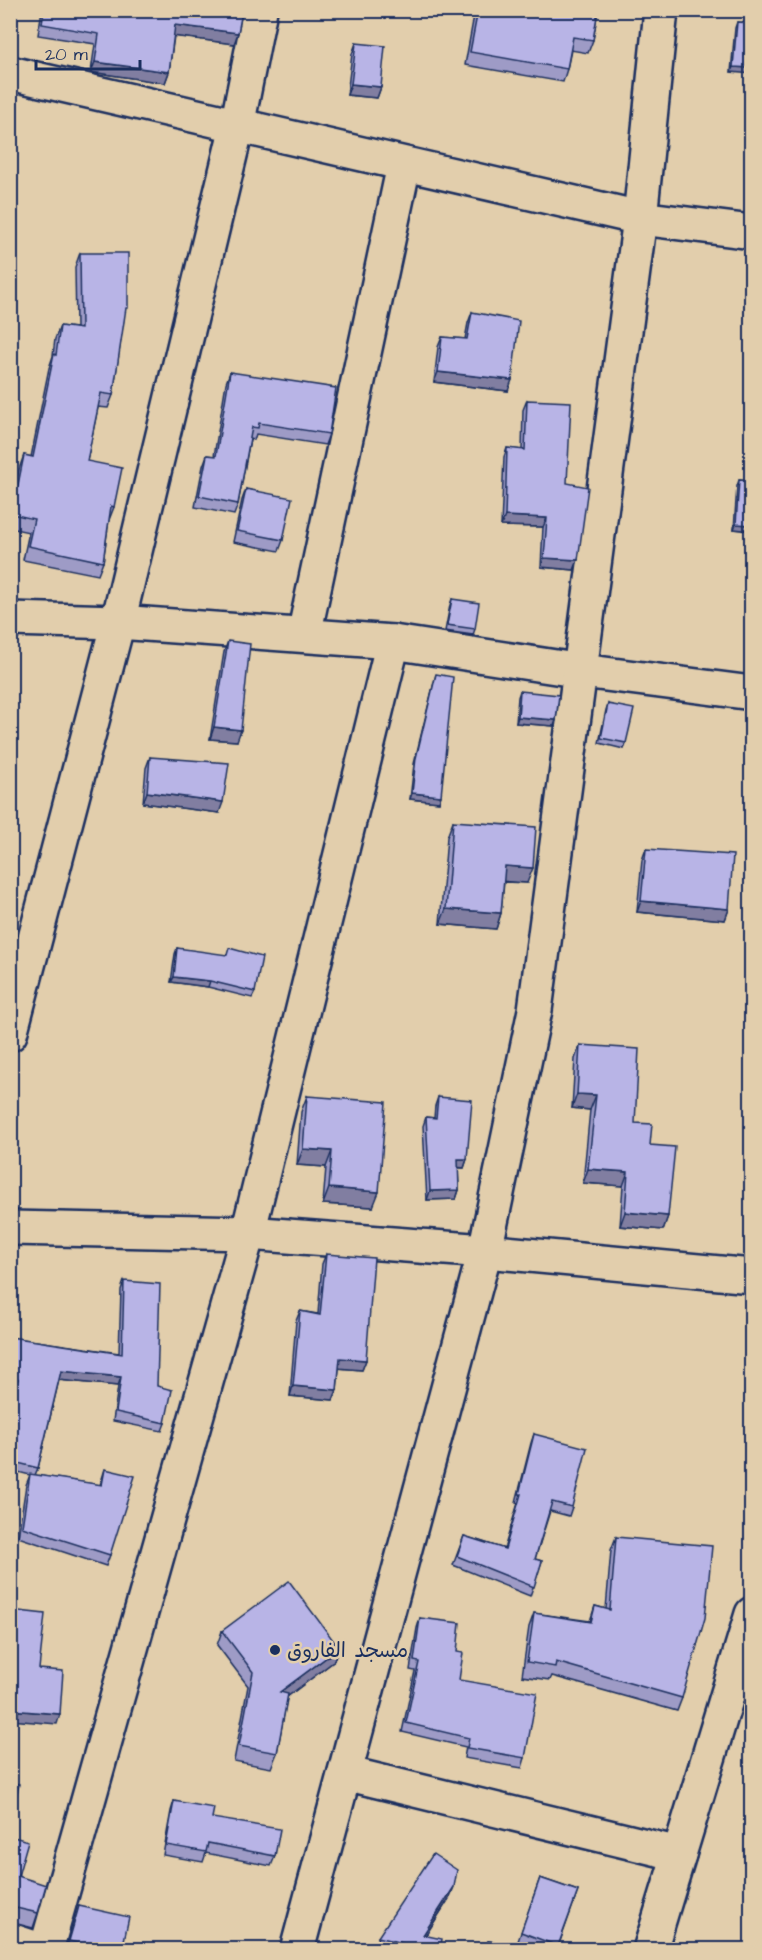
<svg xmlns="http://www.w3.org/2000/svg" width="762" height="1960" viewBox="0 0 762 1960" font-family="'Architects Daughter','Playpen Sans Arabic',sans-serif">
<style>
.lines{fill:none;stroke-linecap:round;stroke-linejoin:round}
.street-casing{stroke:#1b2f5e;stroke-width:38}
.street{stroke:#e2ceac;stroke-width:33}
.wall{fill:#9e9bc6;stroke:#1b2f5e;stroke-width:1.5}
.shaded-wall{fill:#817ea1;stroke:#1b2f5e;stroke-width:1.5}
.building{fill:#b8b4e6;stroke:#1b2f5e;stroke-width:1.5}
.poi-dot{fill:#1b2f5e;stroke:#e2ceac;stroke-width:2}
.labels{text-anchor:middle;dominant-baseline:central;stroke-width:5;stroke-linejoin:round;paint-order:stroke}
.poi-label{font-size:21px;fill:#1b2f5e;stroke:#e2ceac;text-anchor:start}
</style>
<rect width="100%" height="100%" fill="#e2ceac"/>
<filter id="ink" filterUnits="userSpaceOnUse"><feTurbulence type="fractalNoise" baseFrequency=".0167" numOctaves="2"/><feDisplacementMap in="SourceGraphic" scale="12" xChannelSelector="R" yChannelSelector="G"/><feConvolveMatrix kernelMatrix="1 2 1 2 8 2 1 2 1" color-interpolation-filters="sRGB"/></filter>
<g filter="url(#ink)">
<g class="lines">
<!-- street casing -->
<g class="street-casing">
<g id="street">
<polyline points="10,73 640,218 752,232"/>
<polyline points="10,619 118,622 393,642 582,671 752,693"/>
<polyline points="304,635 404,165"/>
<polyline points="10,1034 118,622 237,126 260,10"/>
<polyline points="10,1228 248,1233 485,1251 752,1276"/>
<polyline points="345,1773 679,1854"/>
<polyline points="10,1940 40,1950"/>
<polyline points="46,1950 248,1233 393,642"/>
<polyline points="297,1950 485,1251 535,1010 640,218 661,10"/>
<polyline points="650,1950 752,1614"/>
</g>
</g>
<!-- street -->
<use href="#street" class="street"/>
</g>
<!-- wall -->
<g class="wall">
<polygon points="42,10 237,10 234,44 174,36 169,72 165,83 91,72 95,44 38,35"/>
<polygon points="475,10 598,10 593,40 588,53 571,50 567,69 563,82 465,65"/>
<polygon points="737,22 752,23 731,72 735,28"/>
<polygon points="356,43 381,87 377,98 347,95 352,54"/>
<polygon points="80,253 124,318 113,395 108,408 98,407 87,461 114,507 109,520 103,562 98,575 23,560 29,532 10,528 10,511 19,469 24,455 31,457 49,368 53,356 55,339 60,326 76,328 75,267"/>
<polygon points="472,312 508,391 434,382 438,347 442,337 465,339 468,323"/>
<polygon points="230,372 329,434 325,445 256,434 254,440 250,439 238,504 234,515 195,507 203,466 207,455 214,456 226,383"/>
<polygon points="527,400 567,483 574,570 541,567 543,527 501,526 504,457 507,448 522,450 523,410"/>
<polygon points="739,480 752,481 752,531 734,529 737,486"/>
<polygon points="246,489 283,540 279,551 233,542 242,500"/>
<polygon points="452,599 475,629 473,635 445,631 450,605"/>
<polygon points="228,641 237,741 210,739 224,652"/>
<polygon points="436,674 439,802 410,799 414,764"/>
<polygon points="520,691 556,720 554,726 516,723 518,697"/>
<polygon points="608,704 626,743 624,749 599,743 606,710"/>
<polygon points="150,757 219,813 143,803 146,768"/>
<polygon points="453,821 527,883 504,882 501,913 496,929 440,924 447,837"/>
<polygon points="646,849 729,909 725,920 637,912 642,860"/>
<polygon points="177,948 255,992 252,998 208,987 171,982 175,954"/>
<polygon points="580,1045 650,1145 668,1216 663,1230 620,1226 623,1186 583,1183 590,1110 572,1108 575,1059"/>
<polygon points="307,1096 373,1207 323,1204 326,1167 297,1165 301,1112"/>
<polygon points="438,1097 467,1159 464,1168 458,1168 459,1190 456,1199 427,1200 423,1126 426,1117 434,1118 435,1106"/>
<polygon points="326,1254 366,1360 362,1370 339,1368 337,1390 333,1400 290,1396 296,1321 300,1311 318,1314 322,1264"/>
<polygon points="124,1281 157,1386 165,1423 162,1431 113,1421 118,1386 59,1380 38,1468 35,1475 100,1485 105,1469 110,1555 106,1566 18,1537 26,1485 30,1475 10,1470 10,1404 15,1388 10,1387 10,1337 119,1353 121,1290"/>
<polygon points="534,1434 572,1507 569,1516 550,1511 535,1559 542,1561 530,1596 453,1565 464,1536 504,1549 518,1503 516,1502 531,1443"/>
<polygon points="616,1537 682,1698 677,1711 552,1676 550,1680 522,1676 529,1627 534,1613 590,1621 595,1606 606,1609 611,1550"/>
<polygon points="420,1618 457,1652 459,1680 525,1758 522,1768 464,1758 466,1747 402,1732 415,1671 410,1670 417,1628"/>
<polygon points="222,1631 339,1648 333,1662 287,1697 277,1753 271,1768 234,1761 248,1686 217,1645"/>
<polygon points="174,1801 212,1818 275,1856 271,1866 206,1853 203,1862 163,1855 171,1811"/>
<polygon points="10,1836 18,1876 38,1913 33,1928 10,1922"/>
<polygon points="540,1878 578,1891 557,1950 533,1950 518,1944 517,1950 486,1950 488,1941 517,1944"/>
<polygon points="450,1897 426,1935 440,1950 383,1950 374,1948 378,1937"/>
<polygon points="79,1906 122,1950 66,1950"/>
</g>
<!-- shaded-wall -->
<g class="shaded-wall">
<polygon points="175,25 238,33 234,44 172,36"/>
<polygon points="95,62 169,72 165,83 91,72"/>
<polygon points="733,67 752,68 752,74 731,72"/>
<polygon points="351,84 381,87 377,98 347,95"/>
<polygon points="438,372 512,380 508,391 434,382"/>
<polygon points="505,516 547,518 543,527 501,526"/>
<polygon points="736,524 752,525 752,531 734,529"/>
<polygon points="544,558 578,560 574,570 541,567"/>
<polygon points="518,717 556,720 554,726 516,723"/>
<polygon points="214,727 241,730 237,741 210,739"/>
<polygon points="147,792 223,802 219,813 143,803"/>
<polygon points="412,793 441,796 439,802 410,799"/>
<polygon points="505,866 533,868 527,883 499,881"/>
<polygon points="641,901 729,909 725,920 637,912"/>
<polygon points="446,909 501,913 496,929 440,924"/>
<polygon points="174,977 210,981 208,987 171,982"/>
<polygon points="577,1094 596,1095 590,1110 572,1108"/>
<polygon points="303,1149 332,1151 326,1167 297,1165"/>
<polygon points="458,1159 467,1159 464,1168 455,1167"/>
<polygon points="588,1169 628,1172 623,1186 583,1183"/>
<polygon points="329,1188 379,1192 373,1207 323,1204"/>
<polygon points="459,1190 456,1199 427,1200 430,1191"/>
<polygon points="625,1212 668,1216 663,1230 620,1226"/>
<polygon points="340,1358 366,1360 362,1370 336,1368"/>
<polygon points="61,1371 121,1377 118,1386 58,1380"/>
<polygon points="293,1386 337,1390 333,1400 290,1396"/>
<polygon points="339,1648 333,1662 275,1706 280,1692"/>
<polygon points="10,1710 60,1714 57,1724 10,1720"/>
<polygon points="454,1887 450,1897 419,1945 423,1935"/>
</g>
<!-- building -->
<g class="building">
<polygon points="44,10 237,10 242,12 238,33 175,25 169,72 95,62 99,34 42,24"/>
<polygon points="478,10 598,10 593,40 573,37 567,69 470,52"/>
<polygon points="737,22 752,23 752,68 733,67"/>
<polygon points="356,43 385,46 381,87 351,84"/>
<polygon points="80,253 128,253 128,308 126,308 113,395 101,393 87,461 122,468 114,507 111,506 103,562 28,546 34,519 12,514 24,455 33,457 54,354 56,355 60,326 81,329"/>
<polygon points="472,312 519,321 512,380 438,372 442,337 467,339"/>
<polygon points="230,372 336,388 329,434 259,423 258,428 252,427 238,504 199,496 207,455 216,456"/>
<polygon points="527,400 571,402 567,483 588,487 578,560 544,558 547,518 505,516 507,448 525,450"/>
<polygon points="739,480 752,481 752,525 736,524"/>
<polygon points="246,489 292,498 283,540 237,531"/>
<polygon points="452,599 479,603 475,629 447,625"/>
<polygon points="228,641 250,644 241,730 214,727"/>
<polygon points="436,674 453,677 441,796 412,793 416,758"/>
<polygon points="520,691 559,695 556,720 518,717"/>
<polygon points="608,704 634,709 626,743 601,738"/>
<polygon points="150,757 229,763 223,802 147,792"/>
<polygon points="453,821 536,827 533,868 505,866 501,913 446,909"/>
<polygon points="646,849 733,855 729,909 641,901"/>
<polygon points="177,948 227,955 229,948 262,957 255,992 210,981 174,977"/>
<polygon points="580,1045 639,1049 635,1123 652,1124 650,1145 675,1147 668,1216 625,1212 628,1172 588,1169 596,1095 577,1094"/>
<polygon points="307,1096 386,1102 379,1192 329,1188 332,1151 303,1149"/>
<polygon points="438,1097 472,1100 467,1159 458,1159 459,1190 430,1191 426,1117 436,1118"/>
<polygon points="326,1254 374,1258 366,1360 340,1358 337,1390 293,1386 300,1311 320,1315"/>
<polygon points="124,1281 160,1284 157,1386 172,1390 165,1423 116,1412 121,1377 61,1371 38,1468 10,1461 10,1407 18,1379 10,1378 10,1337 122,1354"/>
<polygon points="534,1434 587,1448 572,1507 552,1502 535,1559 542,1561 534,1587 457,1556 464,1536 505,1549 521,1494 519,1494"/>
<polygon points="105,1469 135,1476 110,1555 22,1527 30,1474 102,1485"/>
<polygon points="616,1537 712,1546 705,1618 682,1698 556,1662 555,1667 527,1662 534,1613 591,1622 595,1606 610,1610"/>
<polygon points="289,1581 339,1648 280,1692 288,1694 277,1753 239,1746 253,1672 222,1631"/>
<polygon points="10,1610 45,1614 39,1669 63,1671 60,1714 10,1710"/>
<polygon points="420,1618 460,1623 457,1652 463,1653 459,1680 537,1693 525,1758 467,1748 469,1738 406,1723 419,1662 414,1661"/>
<polygon points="10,1782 19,1784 10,1826"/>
<polygon points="174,1801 214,1808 212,1818 280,1829 275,1856 208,1843 206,1852 166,1845"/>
<polygon points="10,1836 28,1841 18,1876 46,1885 38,1913 12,1907 10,1908"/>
<polygon points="433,1854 457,1870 454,1887 423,1935 442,1939 440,1950 402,1950 403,1943 378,1937"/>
<polygon points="540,1878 578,1891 558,1946 521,1932"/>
<polygon points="79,1906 129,1917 122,1950 109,1950 69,1941"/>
<polygon points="488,1941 518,1944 517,1950 487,1950"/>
</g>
</g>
<!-- markers -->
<circle class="poi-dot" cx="275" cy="1650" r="6"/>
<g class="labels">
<!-- poi labels -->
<g class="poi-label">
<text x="287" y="1650">مسجد الفاروق</text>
</g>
</g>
<!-- margin -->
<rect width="762" height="1960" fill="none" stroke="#e2ceac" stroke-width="36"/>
<rect x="18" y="18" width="726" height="1924" fill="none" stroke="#1b2f5e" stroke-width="2" filter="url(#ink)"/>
<!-- scale -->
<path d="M36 60v9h104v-9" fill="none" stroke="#1b2f5e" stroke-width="3"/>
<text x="45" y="60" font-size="18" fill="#1b2f5e" stroke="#e2ceac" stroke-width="4.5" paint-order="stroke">20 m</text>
</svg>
